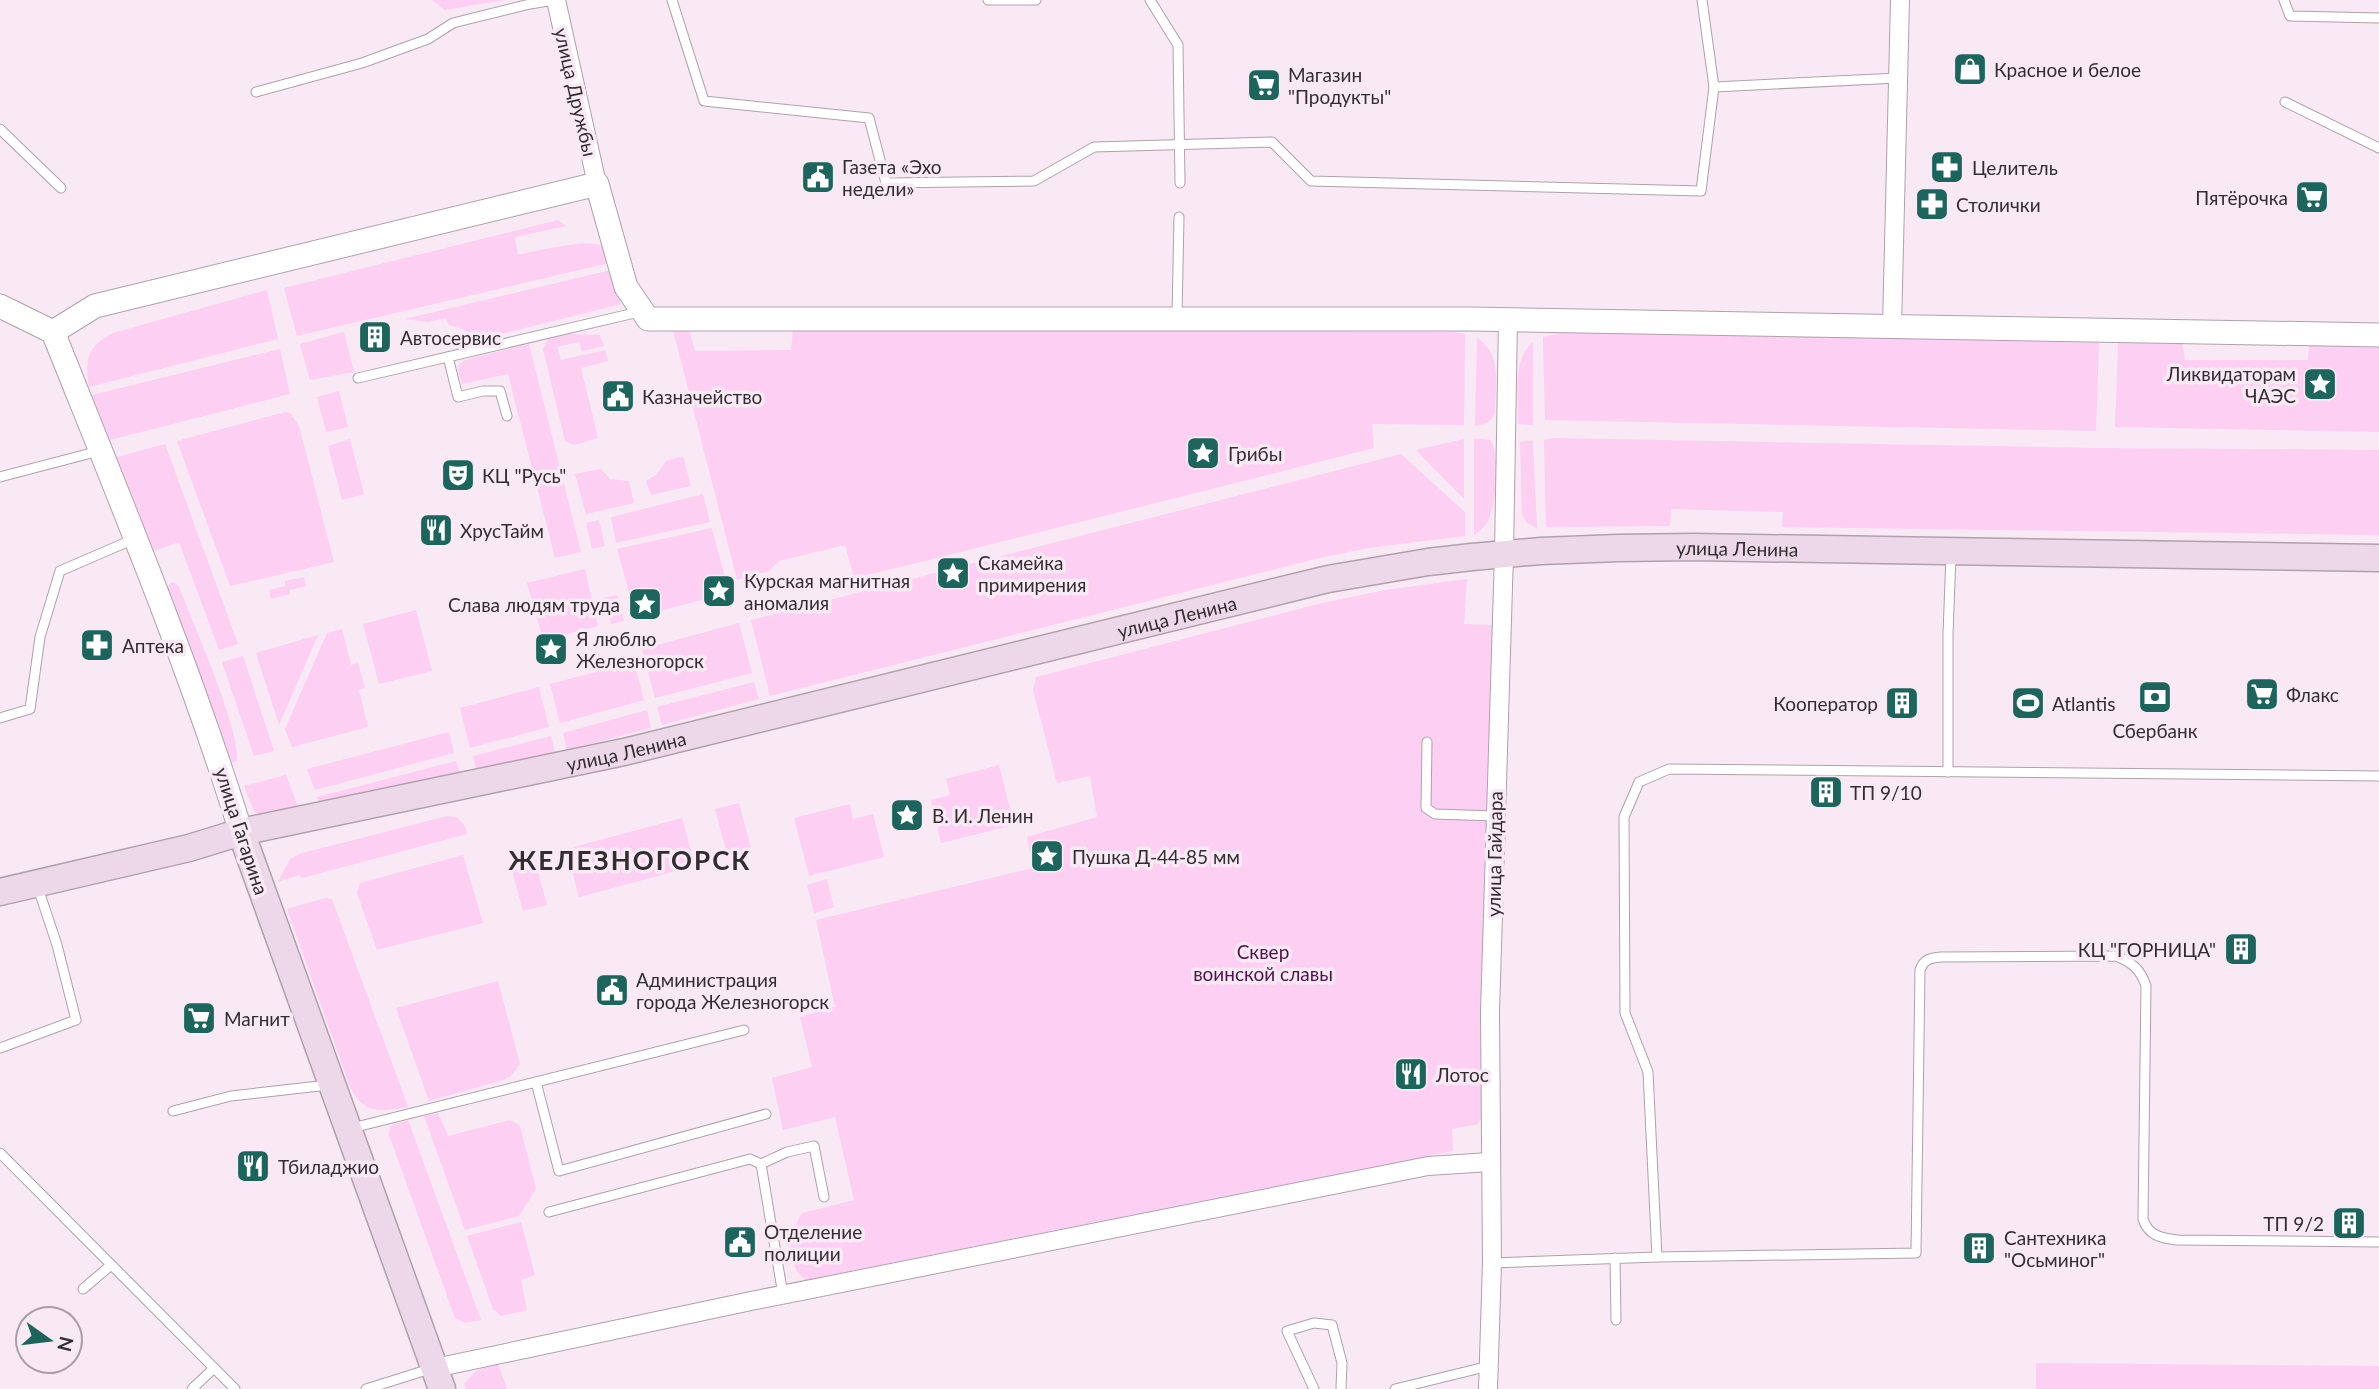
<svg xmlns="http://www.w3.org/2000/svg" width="2379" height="1389" viewBox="0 0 2379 1389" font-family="Lato,sans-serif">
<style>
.green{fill:#fccff3}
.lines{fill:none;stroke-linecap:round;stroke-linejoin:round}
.service-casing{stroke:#afa1ac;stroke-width:11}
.minor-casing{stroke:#afa1ac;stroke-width:20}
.tertiary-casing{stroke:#afa1ac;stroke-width:25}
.secondary-casing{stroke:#afa1ac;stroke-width:29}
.service{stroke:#fff;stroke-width:9}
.minor{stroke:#fff;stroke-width:18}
.tertiary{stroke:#fff;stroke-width:23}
.secondary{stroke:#edd8e9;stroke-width:26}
.labels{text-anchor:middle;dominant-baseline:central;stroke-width:7;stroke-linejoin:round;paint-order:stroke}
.poi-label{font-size:19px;fill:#322d31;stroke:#f8e9f5;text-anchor:start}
.street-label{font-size:19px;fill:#322d31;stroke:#f8e9f5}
.park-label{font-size:19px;fill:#501048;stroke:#f8e9f5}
.district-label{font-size:26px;font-weight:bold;letter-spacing:2px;fill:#322d31;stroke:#f8e9f5}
</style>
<rect width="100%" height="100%" fill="#f8e9f5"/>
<!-- green -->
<g class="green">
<polygon points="432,0 505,0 445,10"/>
<path d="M558 220 566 226 515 237 518 255C533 252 592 237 603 247 607 251 608 258 609 263L297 336 284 288Z"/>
<polygon points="611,270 621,304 481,339 462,329 449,325 446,318 428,322 405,319"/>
<path d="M267 290 278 339 89 387C84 359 88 346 113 333Z"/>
<polygon points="673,330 689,330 695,351 791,350 793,330 1453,332 1465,334 1464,425 1372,424 1374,448 929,560 854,578 845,545 779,561 769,571 737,580"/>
<polygon points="344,332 354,372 310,380 300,344"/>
<polygon points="1560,333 1774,335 2099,343 2096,431 1545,420 1543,337"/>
<polygon points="569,334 600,335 604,346 582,351 579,342 557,347 561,360 605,350 608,361 581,368 598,438 574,445 565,441 543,349 548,339"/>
<path d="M1477 338C1503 354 1495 385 1495 413 1491 422 1485 425 1475 426Z"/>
<path d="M1533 342V425L1518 424C1519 398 1511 360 1533 342Z"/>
<polygon points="2118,343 2182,344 2185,360 2308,360 2309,345 2379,346 2379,432 2115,427"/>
<polygon points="529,344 581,552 555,558 508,374 462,384 458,370 459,364 465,360"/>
<polygon points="280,349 290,394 110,440 92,395"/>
<polygon points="339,391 348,427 326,432 317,397"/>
<polygon points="285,412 290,413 299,426 334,562 230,586 177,441"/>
<path d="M1474 438 1490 440C1501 453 1496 508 1487 523 1484 528 1479 532 1474 535Z"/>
<polygon points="1553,438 2095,448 2379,450 2379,535 1782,527 1783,512 1671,509 1670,526 1546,527 1544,440"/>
<polygon points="350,439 364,494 342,500 328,446"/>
<polygon points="1464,439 1464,499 1416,450"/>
<polygon points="1533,440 1537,529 1526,522 1522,514 1520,442"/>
<polygon points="165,444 238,644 219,650 179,542 154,551 117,457"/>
<polygon points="1401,454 1465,512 1465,536 1368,548 1320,558 770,696 751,620"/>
<polygon points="683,456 691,486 651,495 646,481 656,475 666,461"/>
<polygon points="601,469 610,479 629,481 634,503 586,514 575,474"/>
<polygon points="703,494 710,522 616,543 611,517"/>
<polygon points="599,520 605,546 592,549 586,523"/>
<polygon points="712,528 729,593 636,617 617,549"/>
<polygon points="585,569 598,626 543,640 527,583"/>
<polygon points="304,577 306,586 290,590 290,594 271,599 269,590 285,586 285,581"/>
<path d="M1467 579 1464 624 1493 625 1484 893V1114L1478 1124 1452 1129 1453 1151 805 1280C784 1260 788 1236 802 1213L854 1200 835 1117 783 1130 772 1078 812 1067 800 1017 835 1007 816 920 1033 868 1027 837 1097 817 1090 776 1057 783 1033 690 1036 677 1318 604 1385 590Z"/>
<path d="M170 583H175L179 587C192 620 241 732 237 761L231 763 226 761 167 589Z"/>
<polygon points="617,595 624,621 611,624 604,598"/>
<polygon points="416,610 432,671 379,684 363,624"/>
<polygon points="739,623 752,673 655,698 642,649"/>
<polygon points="342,629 351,665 358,663 365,688 359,690 368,727 292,747 285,729 327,633"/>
<polygon points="318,635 279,725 256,653"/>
<polygon points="243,656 274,751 254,756 222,662"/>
<polygon points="634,662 644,700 560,723 550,684"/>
<polygon points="754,682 759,699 662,725 657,707"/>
<polygon points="539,687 549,727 470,748 460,708"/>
<polygon points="647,710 651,728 567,750 563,733"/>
<polygon points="449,732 454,753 315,790 307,769"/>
<polygon points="551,736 555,753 477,773 473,756"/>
<polygon points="456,761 461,777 322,812 317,797"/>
<polygon points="999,765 1014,825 941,843 931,800 950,795 946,779"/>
<polygon points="286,775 299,810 262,818 254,811 244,786"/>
<polygon points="739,803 752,852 728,858 715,809"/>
<polygon points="850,804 853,819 873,814 884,857 809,876 794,818"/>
<polygon points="447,816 457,817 465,826 467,834 302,878 299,875 278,882 290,859 299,854"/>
<polygon points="682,818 695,866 579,897 566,849"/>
<polygon points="463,855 483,923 377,950 357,893 360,883"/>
<polygon points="534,857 547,905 523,911 510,863"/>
<polygon points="827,879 834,907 814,913 807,885"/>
<path d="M325 898 332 899 408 1107C378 1112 362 1114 349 1084L287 909Z"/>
<polygon points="498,981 520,1064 511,1076 503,1080 429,1101 396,1008"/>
<polygon points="438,1113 448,1136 510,1120 520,1126 536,1189 519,1216 465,1230 424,1116"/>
<polygon points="408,1120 481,1320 466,1323 455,1318 389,1135 390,1126"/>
<polygon points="521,1222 535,1275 521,1280 527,1310 501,1316 493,1309 467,1236"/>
<polygon points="498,1363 507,1389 466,1389 464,1384 476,1371"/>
<polygon points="2036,1363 2379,1366 2379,1389 2036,1389"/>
</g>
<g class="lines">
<!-- service casing -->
<g class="service-casing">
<g id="service">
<polyline points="672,0 704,101 869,118 886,183 1034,181 1094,147 1272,142 1311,181 1701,191 1714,87 1702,0"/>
<polyline points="988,0 1036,0"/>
<polyline points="1150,0 1178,45 1180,183"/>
<polyline points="2284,0 2290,16 2379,18"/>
<polyline points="1714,87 1898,78"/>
<polyline points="256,92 362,63 428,39 453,23 530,4 555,0"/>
<polyline points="2285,102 2379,148"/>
<polyline points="0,129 61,188"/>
<polyline points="1177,317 1179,217"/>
<polyline points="448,357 458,397 483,391 500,391 507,416"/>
<polyline points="358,378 643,311"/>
<polyline points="0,477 99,451"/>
<polyline points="0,718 30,709 40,637 60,571 134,539"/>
<polyline points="1427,742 1426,808 1435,814 1495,816"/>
<polyline points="1948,772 1948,634 1951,555"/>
<polyline points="0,1048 76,1020 57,945 37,885"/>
<polyline points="536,1082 559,1171 766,1114"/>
<polyline points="173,1111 231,1096 328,1085"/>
<polyline points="352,1128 744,1030"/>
<polyline points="0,1153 235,1389"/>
<polyline points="761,1164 787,1152 814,1146 824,1197"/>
<polyline points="549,1212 750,1159 761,1164 783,1295"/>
<polyline points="1657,1257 1648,1072 1625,1013 1624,817 1639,782 1669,769 2379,776"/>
<polyline points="1615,1258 1616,1320"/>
<path d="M1492 1263 1657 1257 1916 1253 1920 970C1924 959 1930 958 1941 957L2116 956C2132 962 2141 970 2146 986L2143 1219C2148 1235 2160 1238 2177 1240L2379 1242"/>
<polyline points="83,1289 111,1265"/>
<polyline points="192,1389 214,1368"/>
<polyline points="366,1389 433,1368"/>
<polyline points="1314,1389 1287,1331 1314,1323 1332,1325 1342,1363 1341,1389"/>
<polyline points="1395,1389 1489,1366"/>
</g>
</g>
<!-- minor casing -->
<g class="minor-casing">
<g id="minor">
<polyline points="556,0 597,184"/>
<polyline points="1892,327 1900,0"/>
<polyline points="435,1368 751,1301 1428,1166 1490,1162"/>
<polyline points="1488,1389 1492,1263 1490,1012 1504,554 1508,319"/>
</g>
</g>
<!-- tertiary casing -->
<g class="tertiary-casing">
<g id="tertiary">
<path d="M0 306 53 332C119 497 188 662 241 832"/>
<polyline points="53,332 95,306 597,184 626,287 648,319 1470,319 2379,335"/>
</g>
</g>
<!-- secondary casing -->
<g class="secondary-casing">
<g id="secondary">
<polyline points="241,832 442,1389"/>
<path id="s1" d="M0 892 189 848 241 832 624 752 1328 579 1428 562 1472 557 1541 551 1618 548 1694 547 2379 558"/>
</g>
</g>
<!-- service -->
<use href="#service" class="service"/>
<!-- minor -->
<use href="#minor" class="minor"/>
<!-- tertiary -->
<use href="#tertiary" class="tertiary"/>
<!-- secondary -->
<use href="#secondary" class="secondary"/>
</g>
<!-- icons -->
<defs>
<g id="shop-square" transform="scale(1.75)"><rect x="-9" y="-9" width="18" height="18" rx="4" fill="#1c655c" stroke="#f8e9f5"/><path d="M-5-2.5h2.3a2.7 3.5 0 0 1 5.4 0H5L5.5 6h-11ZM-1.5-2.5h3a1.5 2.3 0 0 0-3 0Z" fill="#fff"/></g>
<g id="supermarket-square" transform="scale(1.75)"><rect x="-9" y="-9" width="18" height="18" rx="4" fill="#1c655c" stroke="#f8e9f5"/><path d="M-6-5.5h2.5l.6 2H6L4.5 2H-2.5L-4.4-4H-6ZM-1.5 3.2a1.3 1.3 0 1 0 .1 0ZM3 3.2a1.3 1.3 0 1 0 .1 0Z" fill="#fff"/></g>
<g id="pharmacy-square" transform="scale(1.75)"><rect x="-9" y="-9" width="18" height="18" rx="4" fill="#1c655c" stroke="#f8e9f5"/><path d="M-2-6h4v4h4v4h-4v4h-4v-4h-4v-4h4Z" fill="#fff"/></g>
<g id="civic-square" transform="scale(1.75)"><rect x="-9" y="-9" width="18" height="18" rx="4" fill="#1c655c" stroke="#f8e9f5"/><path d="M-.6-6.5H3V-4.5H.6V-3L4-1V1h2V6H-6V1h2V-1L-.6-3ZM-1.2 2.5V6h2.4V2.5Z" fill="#fff"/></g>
<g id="building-square" transform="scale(1.75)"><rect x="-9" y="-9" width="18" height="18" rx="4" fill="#1c655c" stroke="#f8e9f5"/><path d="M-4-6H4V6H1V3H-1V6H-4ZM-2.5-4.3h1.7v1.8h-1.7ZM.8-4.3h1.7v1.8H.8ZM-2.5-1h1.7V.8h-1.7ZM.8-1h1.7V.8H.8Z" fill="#fff"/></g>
<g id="sight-square" transform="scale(1.75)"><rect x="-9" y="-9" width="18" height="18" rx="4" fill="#1c655c" stroke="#f8e9f5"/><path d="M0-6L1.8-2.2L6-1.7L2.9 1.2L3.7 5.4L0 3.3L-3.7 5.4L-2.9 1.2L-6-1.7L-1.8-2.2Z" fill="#fff"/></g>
<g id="theatre-square" transform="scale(1.75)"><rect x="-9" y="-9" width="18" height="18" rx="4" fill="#1c655c" stroke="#f8e9f5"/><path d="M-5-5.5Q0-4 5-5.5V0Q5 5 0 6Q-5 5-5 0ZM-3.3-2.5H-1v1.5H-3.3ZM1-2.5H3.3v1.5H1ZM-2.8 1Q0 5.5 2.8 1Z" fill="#fff"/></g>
<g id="restaurant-square" transform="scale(1.75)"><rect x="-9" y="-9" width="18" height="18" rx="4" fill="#1c655c" stroke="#f8e9f5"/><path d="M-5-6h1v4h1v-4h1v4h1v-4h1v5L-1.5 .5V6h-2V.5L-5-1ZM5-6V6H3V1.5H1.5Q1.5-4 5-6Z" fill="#fff"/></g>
<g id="bank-square" transform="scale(1.75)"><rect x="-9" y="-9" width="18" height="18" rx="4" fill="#1c655c" stroke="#f8e9f5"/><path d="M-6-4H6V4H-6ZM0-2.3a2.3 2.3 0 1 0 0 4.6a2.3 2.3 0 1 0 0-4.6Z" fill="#fff"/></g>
<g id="stadium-square" transform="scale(1.75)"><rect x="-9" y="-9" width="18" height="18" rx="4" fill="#1c655c" stroke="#f8e9f5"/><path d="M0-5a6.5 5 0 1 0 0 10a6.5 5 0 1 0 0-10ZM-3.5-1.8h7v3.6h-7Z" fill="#fff"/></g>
</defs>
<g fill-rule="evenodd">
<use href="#shop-square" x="1970" y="69"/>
<use href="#supermarket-square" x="1264" y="85"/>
<use href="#pharmacy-square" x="1947" y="167"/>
<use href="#civic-square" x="818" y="177"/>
<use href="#supermarket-square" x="2312" y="197"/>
<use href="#pharmacy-square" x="1932" y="204"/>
<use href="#building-square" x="375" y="337"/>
<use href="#sight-square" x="2320" y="384"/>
<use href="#civic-square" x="618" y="396"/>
<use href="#sight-square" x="1203" y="453"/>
<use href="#theatre-square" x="458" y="475"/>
<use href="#restaurant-square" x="436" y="530"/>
<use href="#sight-square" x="953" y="573"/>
<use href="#sight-square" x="719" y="591"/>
<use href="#sight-square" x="645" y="604"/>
<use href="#pharmacy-square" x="97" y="645"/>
<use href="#sight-square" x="551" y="649"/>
<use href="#supermarket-square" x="2262" y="694"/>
<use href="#bank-square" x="2155" y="697"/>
<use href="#building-square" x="1902" y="703"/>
<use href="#stadium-square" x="2028" y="703"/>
<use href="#building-square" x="1826" y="792"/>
<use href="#sight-square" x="907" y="815"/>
<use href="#sight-square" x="1047" y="856"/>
<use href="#building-square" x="2241" y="949"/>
<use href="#civic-square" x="612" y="990"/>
<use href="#supermarket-square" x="199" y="1018"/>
<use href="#restaurant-square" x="1411" y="1074"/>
<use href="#restaurant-square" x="253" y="1166"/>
<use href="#building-square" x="2349" y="1223"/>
<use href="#civic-square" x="740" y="1242"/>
<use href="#building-square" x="1979" y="1248"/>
</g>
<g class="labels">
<!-- poi labels -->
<g class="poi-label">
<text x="1994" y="69">Красное и белое</text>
<text x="1288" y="74">Магазин<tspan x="1288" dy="22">"Продукты"</tspan></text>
<text x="842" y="166">Газета «Эхо<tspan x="842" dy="22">недели»</tspan></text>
<text x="1972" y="167">Целитель</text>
<text x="2288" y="197" text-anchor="end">Пятёрочка</text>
<text x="1956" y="204">Столички</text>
<text x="400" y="337">Автосервис</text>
<text x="2296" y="373" text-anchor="end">Ликвидаторам<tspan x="2296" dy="22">ЧАЭС</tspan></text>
<text x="642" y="396">Казначейство</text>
<text x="1228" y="453">Грибы</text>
<text x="482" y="475">КЦ "Русь"</text>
<text x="460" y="530">ХрусТайм</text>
<text x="978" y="562">Скамейка<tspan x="978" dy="22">примирения</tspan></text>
<text x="744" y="580">Курская магнитная<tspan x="744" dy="22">аномалия</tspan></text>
<text x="620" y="604" text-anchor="end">Слава людям труда</text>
<text x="576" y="638">Я люблю<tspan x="576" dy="22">Железногорск</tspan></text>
<text x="122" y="645">Аптека</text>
<text x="2286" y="694">Флакс</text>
<text x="1878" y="703" text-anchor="end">Кооператор</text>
<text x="2052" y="703">Atlantis</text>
<text x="2155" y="730" text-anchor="middle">Сбербанк</text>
<text x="1850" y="792">ТП 9/10</text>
<text x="932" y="815">В. И. Ленин</text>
<text x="1072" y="856">Пушка Д-44-85 мм</text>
<text x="2216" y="949" text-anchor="end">КЦ "ГОРНИЦА"</text>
<text x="636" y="979">Администрация<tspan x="636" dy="22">города Железногорск</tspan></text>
<text x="224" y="1018">Магнит</text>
<text x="1436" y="1074">Лотос</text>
<text x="278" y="1166">Тбиладжио</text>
<text x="2324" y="1223" text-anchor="end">ТП 9/2</text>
<text x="764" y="1231">Отделение<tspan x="764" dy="22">полиции</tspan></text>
<text x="2004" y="1237">Сантехника<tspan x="2004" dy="22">"Осьминог"</tspan></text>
</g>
<!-- street labels -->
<g class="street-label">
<text transform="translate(576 92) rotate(77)">улица Дружбы</text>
<text stroke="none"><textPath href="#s1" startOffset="1776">улица Ленина</textPath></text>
<text stroke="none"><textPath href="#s1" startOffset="1209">улица Ленина</textPath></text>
<text stroke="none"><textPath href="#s1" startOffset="642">улица Ленина</textPath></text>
<text transform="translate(242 831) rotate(72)">улица Гагарина</text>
<text transform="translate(1494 854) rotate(-89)">улица Гайдара</text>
</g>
<!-- park labels -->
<g class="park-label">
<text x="1263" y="951">Сквер<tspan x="1263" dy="22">воинской славы</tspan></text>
</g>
<!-- district labels -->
<g class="district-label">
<text x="630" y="860">ЖЕЛЕЗНОГОРСК</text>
</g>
</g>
<!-- north arrow -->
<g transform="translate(49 1340) rotate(104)"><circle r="33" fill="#f8e9f5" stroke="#a99ea7" stroke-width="2"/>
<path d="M0-5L12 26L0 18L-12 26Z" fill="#1c655c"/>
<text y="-10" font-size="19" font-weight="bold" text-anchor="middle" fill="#322d31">N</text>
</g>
</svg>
